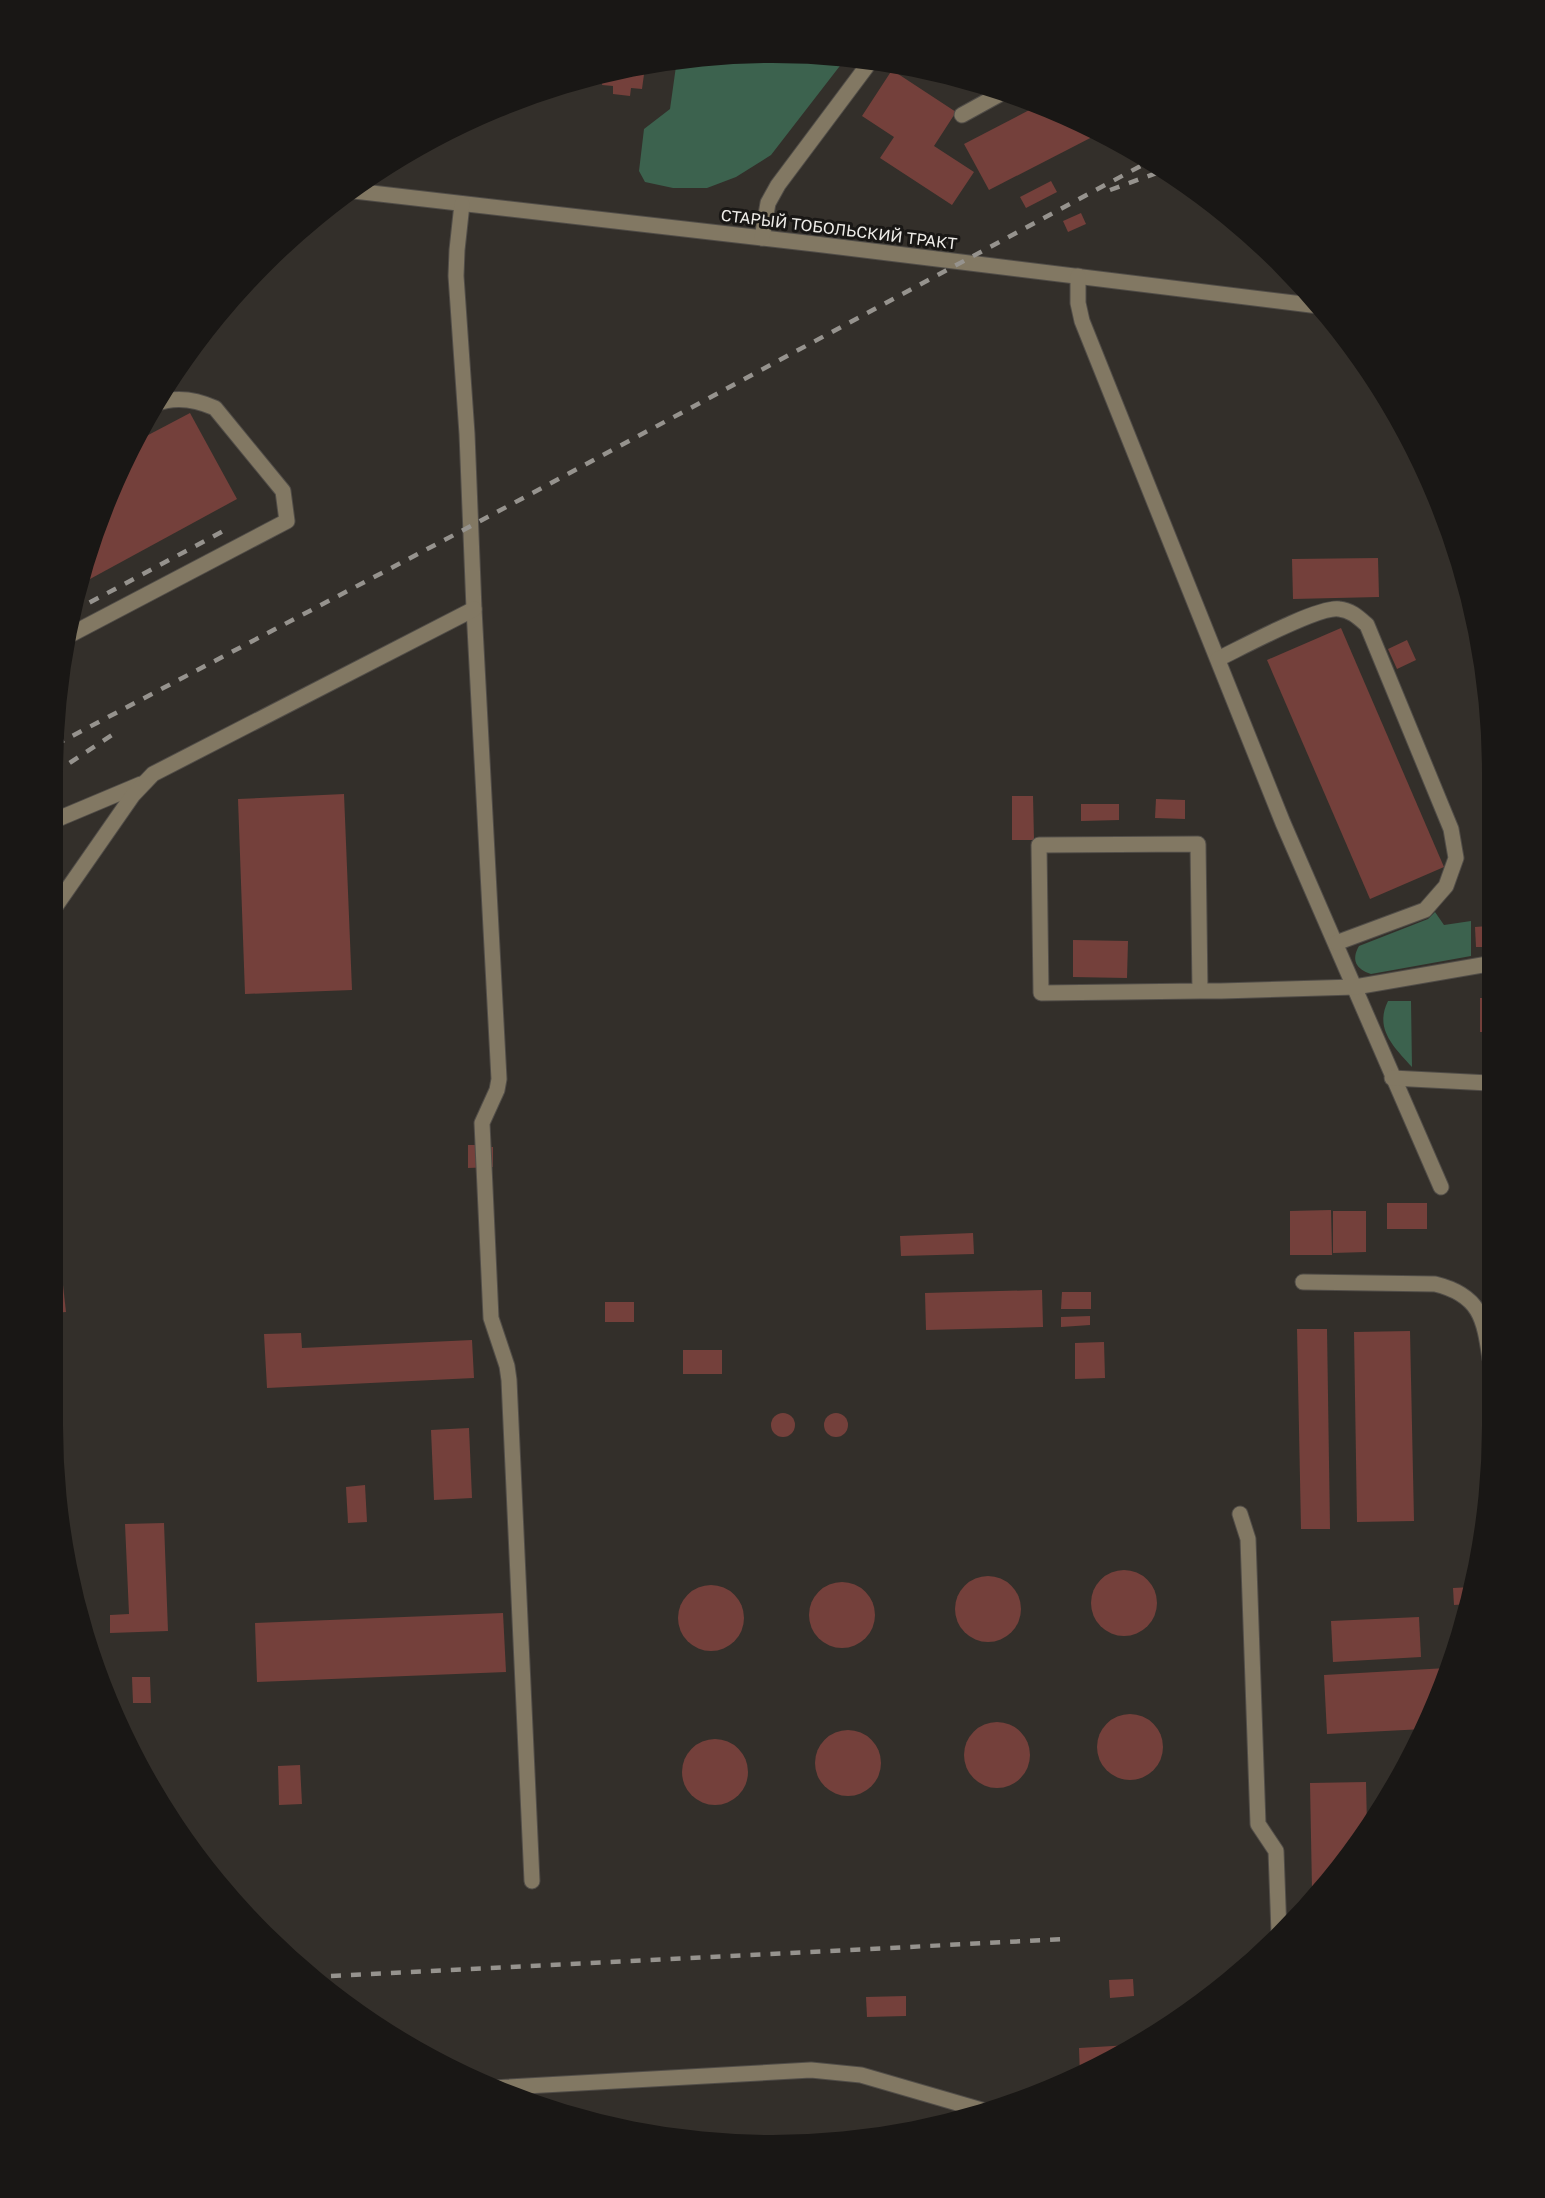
<svg xmlns="http://www.w3.org/2000/svg" width="1545" height="2198" viewBox="0 0 1545 2198" font-family="'Golos Text',sans-serif">
<style>
.green{fill:#3c624e}
.building{fill:#74403b}
.lines{fill:none;stroke-linecap:round;stroke-linejoin:round}
.minor-casing{stroke:#514d48;stroke-width:17}
.minor{stroke:#827863;stroke-width:15}
.rail{stroke:#96938e;stroke-width:4.5;stroke-dasharray:10 10;stroke-linecap:butt}
.labels{text-anchor:middle;dominant-baseline:central;stroke-width:6;stroke-linejoin:round;paint-order:stroke}
.street-label{font-size:16px;fill:#eeece8;stroke:#191715}
</style>
<rect width="100%" height="100%" fill="#332f2a"/>
<!-- green -->
<g class="green">
<polygon points="819,54 846,58 771,155 736,177 707,188 673,188 645,182 639,171 644,129 670,109 677,59"/>
<path d="M1435 912 1444 925 1471 921V956L1371 974C1356 969 1351 960 1359 946L1428 919Z"/>
<path d="M1388 1001H1411L1412 1067C1394 1047 1374 1029 1388 1001Z"/>
</g>
<!-- building -->
<g class="building">
<polygon points="645,67 642,89 631,88 630,96 613,94 613,86 602,85 603,76"/>
<polygon points="892,70 956,112 934,146 974,172 952,205 880,158 894,137 862,116"/>
<polygon points="1037,106 1091,127 1100,133 989,190 964,144"/>
<polygon points="1051,181 1057,192 1026,208 1020,197"/>
<polygon points="1081,213 1086,224 1068,232 1063,221"/>
<polygon points="190,413 237,499 79,585 91,541 135,442"/>
<polygon points="1378,558 1379,597 1293,599 1292,559"/>
<polygon points="1341,628 1444,867 1370,899 1267,660"/>
<polygon points="1407,640 1416,660 1397,669 1388,649"/>
<polygon points="344,794 352,990 245,994 238,799"/>
<polygon points="1012,796 1033,796 1034,840 1012,840"/>
<polygon points="1156,799 1185,800 1185,819 1155,818"/>
<polygon points="1081,804 1119,804 1119,820 1081,821"/>
<polygon points="1488,926 1488,947 1476,947 1475,927"/>
<polygon points="1073,940 1128,941 1127,978 1073,977"/>
<rect x="1480" y="998" width="8" height="34"/>
<polygon points="468,1145 475,1145 475,1147 493,1147 493,1167 468,1168"/>
<rect x="1387" y="1203" width="40" height="26"/>
<polygon points="1331,1210 1332,1255 1290,1255 1290,1211"/>
<polygon points="1333,1211 1366,1211 1366,1252 1333,1253"/>
<polygon points="973,1233 974,1254 901,1256 900,1236"/>
<polygon points="62,1276 66,1312 53,1313 53,1277"/>
<polygon points="1042,1290 1043,1327 926,1330 925,1293"/>
<polygon points="1062,1292 1091,1292 1091,1309 1061,1309"/>
<rect x="605" y="1302" width="29" height="20"/>
<polygon points="1090,1316 1090,1325 1061,1327 1061,1317"/>
<polygon points="1297,1329 1327,1329 1330,1529 1301,1529"/>
<polygon points="1410,1331 1414,1521 1357,1522 1354,1332"/>
<polygon points="301,1333 302,1348 472,1340 474,1378 267,1388 264,1334"/>
<polygon points="1104,1342 1105,1378 1075,1379 1075,1343"/>
<rect x="683" y="1350" width="39" height="24"/>
<circle cx="836" cy="1425" r="12"/>
<circle cx="783" cy="1425" r="12"/>
<polygon points="469,1428 472,1498 434,1500 431,1430"/>
<polygon points="365,1485 367,1522 348,1523 346,1487"/>
<polygon points="164,1523 168,1631 110,1633 110,1615 129,1614 125,1524"/>
<circle cx="1124" cy="1603" r="33"/>
<circle cx="988" cy="1609" r="33"/>
<circle cx="842" cy="1615" r="33"/>
<circle cx="711" cy="1618" r="33"/>
<polygon points="1472,1587 1469,1604 1454,1605 1453,1588"/>
<polygon points="503,1613 506,1672 257,1682 255,1623"/>
<polygon points="1419,1617 1421,1657 1333,1662 1331,1621"/>
<polygon points="1447,1668 1424,1729 1327,1734 1324,1675"/>
<polygon points="132,1677 150,1677 151,1703 133,1703"/>
<circle cx="1130" cy="1747" r="33"/>
<circle cx="997" cy="1755" r="33"/>
<circle cx="848" cy="1763" r="33"/>
<circle cx="715" cy="1772" r="33"/>
<polygon points="300,1765 302,1804 279,1805 278,1766"/>
<polygon points="1366,1782 1367,1827 1344,1864 1320,1889 1312,1890 1310,1783"/>
<polygon points="1133,1979 1134,1996 1110,1998 1109,1980"/>
<polygon points="906,1996 906,2016 867,2017 866,1997"/>
<polygon points="1130,2045 1091,2071 1080,2075 1079,2048"/>
</g>
<g class="lines">
<!-- minor casing -->
<g class="minor-casing">
<g id="minor">
<polyline points="962,115 1002,93"/>
<polyline points="354,191 815,244 1319,306"/>
<polyline points="462,204 457,250 456,276 467,434 474,609 499,1079 497,1090 482,1123 491,1318 507,1366 509,1380 532,1881"/>
<polyline points="762,238 768,203 778,185 870,62"/>
<polyline points="1078,276 1078,303 1082,321 1283,823 1441,1187"/>
<path d="M66 637 287 521 283 491 215 408C195 399 175 396 155 404"/>
<path d="M1218 659C1241 648 1318 606 1339 609 1351 610 1359 618 1367 625L1451 829 1456 858 1446 886 1425 910 1336 943"/>
<polyline points="53,821 141,784"/>
<polyline points="53,910 133,795 153,774 474,609"/>
<polyline points="1200,991 1198,844 1039,845 1041,993 1200,991 1221,991 1355,987 1488,964"/>
<polyline points="1392,1078 1489,1083"/>
<path d="M1303 1282 1435 1284C1480 1295 1484 1318 1490 1359"/>
<polyline points="1240,1514 1248,1539 1258,1824 1276,1851 1279,1933"/>
<polyline points="492,2088 811,2070 861,2075 985,2111"/>
</g>
</g>
<!-- minor -->
<use href="#minor" class="minor"/>
<!-- rail -->
<g class="rail">
<polyline points="1110,190 1162,171"/>
<polyline points="72,612 229,528"/>
<polyline points="55,745 471,526 1148,162"/>
<polyline points="53,774 112,735"/>
<polyline points="311,1977 1067,1939"/>
</g>
</g>
<g class="labels">
<!-- street labels -->
<g class="street-label">
<text transform="translate(839 229) rotate(7)">СТАРЫЙ ТОБОЛЬСКИЙ ТРАКТ</text>
</g>
</g>
<!-- crop -->
<path d="M0 0H1545V2198H0ZM772 63H773A709 709 0 0 1 1482 772V1426A709 709 0 0 1 773 2135H772A709 709 0 0 1 63 1426V772A709 709 0 0 1 772 63Z" fill="#191715" fill-rule="evenodd"/>
</svg>
